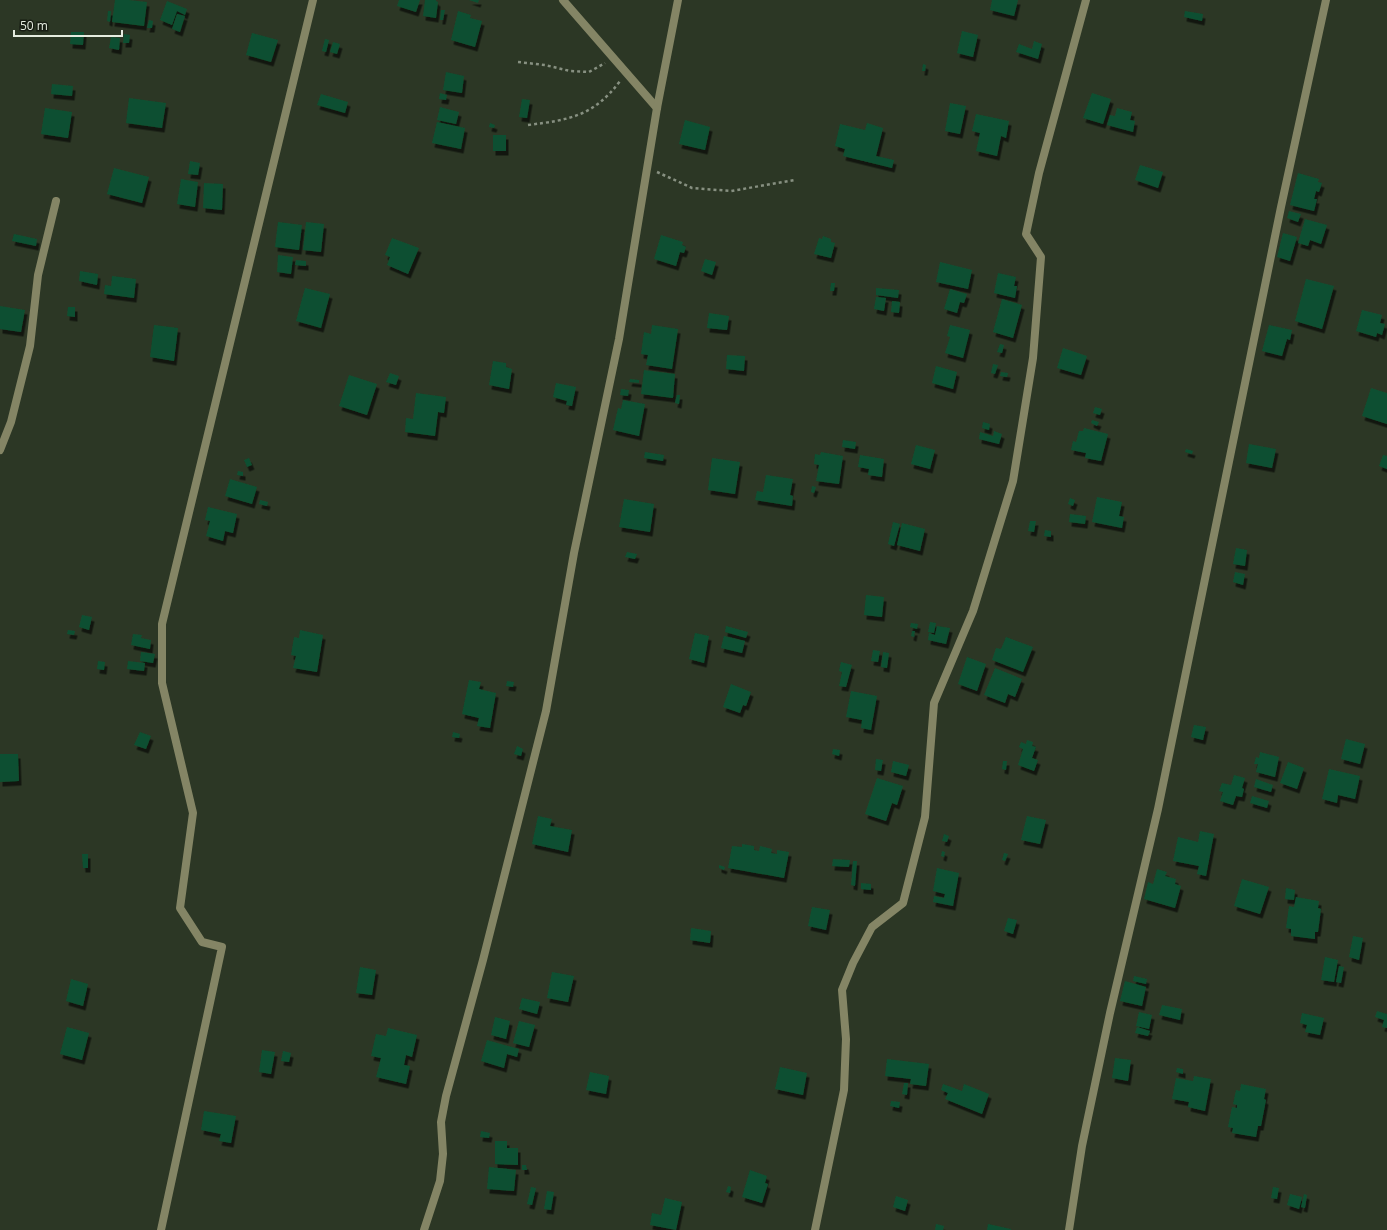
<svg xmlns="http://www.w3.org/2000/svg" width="1387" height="1230" viewBox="0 0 1387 1230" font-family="'Open Sans',sans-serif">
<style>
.building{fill:#0f5030;filter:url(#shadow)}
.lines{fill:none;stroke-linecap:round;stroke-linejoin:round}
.path{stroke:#879081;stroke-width:2.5;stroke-dasharray:3 3;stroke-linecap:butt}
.minor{stroke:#848565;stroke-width:8}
</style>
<defs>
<filter id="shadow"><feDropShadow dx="2.5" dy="4.5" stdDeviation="0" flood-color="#0009"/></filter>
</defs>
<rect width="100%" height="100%" fill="#2c3725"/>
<!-- building -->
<g class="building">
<polygon points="115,0 129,0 147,2 144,26 112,22"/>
<polygon points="399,0 420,0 416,12 397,6"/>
<polygon points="425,0 436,0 436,1 438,2 436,18 423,16"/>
<polygon points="469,0 479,0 478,3"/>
<polygon points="992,0 1018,0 1014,16 990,10"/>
<polygon points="167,1 187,9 185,15 177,11 172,25 160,20"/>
<polygon points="441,10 445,10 443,20 440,20"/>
<polygon points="108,11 111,11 110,22 107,21"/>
<polygon points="458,11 471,15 470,18 482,21 475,47 451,40"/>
<polygon points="1185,11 1203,14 1202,21 1184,17"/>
<polygon points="177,14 185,16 180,32 172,29"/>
<polygon points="149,20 153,21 152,28 147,28"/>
<polygon points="962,31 978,35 973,57 957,53"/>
<polygon points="71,32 84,32 83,45 70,44"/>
<polygon points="252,33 278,40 271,62 246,55"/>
<polygon points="124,34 130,35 129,43 123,43"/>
<polygon points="111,37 120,38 119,50 109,48"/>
<polygon points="325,39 329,40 326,52 322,51"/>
<polygon points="1034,41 1042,44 1038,59 1016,52 1019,44 1032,49"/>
<polygon points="333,42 340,44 337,54 330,52"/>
<polygon points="923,64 926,65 925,71 922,71"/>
<polygon points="446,72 464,76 462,93 443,90"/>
<polygon points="52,84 73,86 72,96 51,94"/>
<polygon points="440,93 447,95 446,100 439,99"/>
<polygon points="1092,93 1111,99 1103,124 1083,118"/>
<polygon points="321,94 348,102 345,113 317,105"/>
<polygon points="129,98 166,103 162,128 126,123"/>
<polygon points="522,99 530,100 527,118 519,117"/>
<polygon points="950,103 966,106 960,134 945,131"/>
<polygon points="440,107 459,112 456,124 437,120"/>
<polygon points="45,108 72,112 68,138 41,134"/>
<polygon points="1117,108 1132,112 1130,120 1135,121 1133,132 1107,125 1110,115 1115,116"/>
<polygon points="976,114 1009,121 1006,138 1001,136 997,156 976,151 980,133 972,131"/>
<polygon points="685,120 710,127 705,150 679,144"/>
<polygon points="437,122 465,128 461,149 432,143"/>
<polygon points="490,123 495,125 494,128 489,127"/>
<polygon points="867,123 883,128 876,156 894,160 892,168 843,156 845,149 835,146 840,124 865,130"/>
<rect x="493" y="135" width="13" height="16"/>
<polygon points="190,161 200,163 198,175 188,174"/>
<polygon points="1140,165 1163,172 1158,188 1135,180"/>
<polygon points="114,168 149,177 142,203 107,194"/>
<polygon points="1298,173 1319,179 1318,182 1322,183 1319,192 1316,191 1314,199 1317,199 1314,211 1290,205"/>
<polygon points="181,179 198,182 195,207 177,204"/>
<polygon points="204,183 223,184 222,210 203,208"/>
<polygon points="1289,211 1301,214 1298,222 1287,218"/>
<polygon points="1305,219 1327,225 1321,244 1310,240 1308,246 1298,243"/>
<polygon points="278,222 302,225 299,250 275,247"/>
<polygon points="306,222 324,224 321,252 303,250"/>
<polygon points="1283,233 1297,237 1290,261 1277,257"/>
<polygon points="14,234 37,239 36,246 12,241"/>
<polygon points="661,235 683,242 682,245 686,247 684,253 680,252 676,266 654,259"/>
<polygon points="823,236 831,239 831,242 835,243 831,258 814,254 819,238 822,239"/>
<polygon points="392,238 419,248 408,274 387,265 390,257 385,255"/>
<polygon points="278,255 293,257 291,274 277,272"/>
<polygon points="705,259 716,262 712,275 701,271"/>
<polygon points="296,260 306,261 306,266 295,265"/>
<polygon points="940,262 972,270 968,289 936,282"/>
<polygon points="80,271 98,274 97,285 79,281"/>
<polygon points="998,273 1016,277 1014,286 1017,286 1015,298 994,293"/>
<polygon points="112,276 136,279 134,298 104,294 105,285 111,286"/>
<polygon points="1306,279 1334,286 1322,329 1295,321"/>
<polygon points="831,283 835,283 834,291 830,291"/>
<polygon points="305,288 330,294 321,328 296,321"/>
<polygon points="876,288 899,290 898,298 876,295"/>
<polygon points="950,289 967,294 964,303 960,302 957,313 944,309"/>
<polygon points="876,297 886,298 884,311 874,309"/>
<polygon points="1002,299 1022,305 1013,338 993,332"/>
<polygon points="892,301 900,302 899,313 891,312"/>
<polygon points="0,306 25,310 21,332 0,329"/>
<polygon points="68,307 75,307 75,317 67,316"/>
<polygon points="1362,310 1382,315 1380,323 1385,324 1382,335 1377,333 1376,337 1356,331"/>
<polygon points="709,313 729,316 727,330 707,328"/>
<polygon points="154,325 178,328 174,361 150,357"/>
<polygon points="652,325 678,329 672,369 646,365 648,355 641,354 644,332 651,334"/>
<polygon points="950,325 970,330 963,358 945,353 950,337 947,336"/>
<polygon points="1269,325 1292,330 1290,340 1287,339 1282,356 1262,351"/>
<polygon points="1000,344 1004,345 1002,353 997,352"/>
<polygon points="1063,348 1087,356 1081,375 1057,368"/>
<polygon points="727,355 745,356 744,371 726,369"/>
<polygon points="493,361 506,363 506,367 512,369 509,389 489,385"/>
<polygon points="993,364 998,365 995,374 991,373"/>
<polygon points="936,366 957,372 953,389 932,383"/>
<polygon points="644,370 675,374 673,398 641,394"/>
<polygon points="1001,372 1008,373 1007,377 1000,376"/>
<polygon points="390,373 399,376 396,385 386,382"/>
<polygon points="349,375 377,384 367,415 339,406"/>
<polygon points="630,379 639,380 639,383 629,382"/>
<polygon points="556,383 576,387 572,406 566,405 567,401 553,397"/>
<polygon points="1371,388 1387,393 1387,424 1362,416"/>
<polygon points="621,389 629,390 628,396 620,395"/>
<polygon points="416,393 446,397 444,413 438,412 435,436 405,432 406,418 413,419"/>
<polygon points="677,395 680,395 679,404 675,403"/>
<polygon points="623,400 645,404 639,436 613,430 618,408 621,409"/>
<polygon points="1095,407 1102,409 1100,415 1093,413"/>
<polygon points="1092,420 1099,422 1097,426 1091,423"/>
<polygon points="983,422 990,424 989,430 982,428"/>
<polygon points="1084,428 1108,434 1101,461 1085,458 1086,453 1071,450 1073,441 1076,442 1079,431 1083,431"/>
<polygon points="994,431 1002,434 999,444 979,439 980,432 993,436"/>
<polygon points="843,440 856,442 855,449 842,447"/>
<polygon points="1249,444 1276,449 1272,468 1246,463"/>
<polygon points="916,445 935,450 930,469 911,464"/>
<polygon points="1186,449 1193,451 1192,454 1185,452"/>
<polygon points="645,452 664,455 663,461 644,458"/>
<polygon points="821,452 843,456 839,484 816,481 819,465 814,464 815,454 820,455"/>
<polygon points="860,455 884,459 882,477 868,475 869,469 858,467"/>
<polygon points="1383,455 1387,456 1387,469 1379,466"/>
<polygon points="249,458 252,465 247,467 244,460"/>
<polygon points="712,458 740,462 735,494 708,490"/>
<polygon points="238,471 243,472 243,476 237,475"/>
<polygon points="766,475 793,479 790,495 793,496 792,506 755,500 757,491 763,492"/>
<polygon points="230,479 257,487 252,504 225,496"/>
<polygon points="812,486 816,487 814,493 811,492"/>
<polygon points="1097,497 1122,502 1119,516 1124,517 1122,528 1092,522"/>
<polygon points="1070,498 1075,500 1073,506 1068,504"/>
<polygon points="624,499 654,504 650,532 619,527"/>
<polygon points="260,500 268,502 267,506 259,504"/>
<polygon points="208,507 237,514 233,533 225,531 223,541 206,536 210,521 205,520"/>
<polygon points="1070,514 1086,516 1085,524 1069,522"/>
<polygon points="1030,521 1036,521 1034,532 1028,531"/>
<polygon points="893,522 900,524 894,546 888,544"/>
<polygon points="902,523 925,529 920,551 897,545"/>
<polygon points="1045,530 1051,531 1051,537 1044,536"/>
<polygon points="1236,548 1247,550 1245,566 1233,564"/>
<polygon points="627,552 637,554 635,559 625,557"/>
<polygon points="1235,572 1245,574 1243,585 1233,582"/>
<polygon points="866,595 884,597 882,617 864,615"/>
<polygon points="82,615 92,617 89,630 79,627"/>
<polygon points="930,622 936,623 934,633 928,632"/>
<polygon points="911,623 918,624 917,629 910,627"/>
<polygon points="726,626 748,632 746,638 725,632"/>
<polygon points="937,626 950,628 946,644 928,640 929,633 935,635"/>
<polygon points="68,630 75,631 74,635 67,634"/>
<polygon points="300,630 323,635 317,672 293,668 296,656 291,655 294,637 299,638"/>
<polygon points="912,631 915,631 914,637 911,636"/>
<polygon points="695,633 709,636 704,663 689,659"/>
<polygon points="133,634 142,635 141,638 151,640 150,649 131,645"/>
<polygon points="724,636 745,641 742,653 721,648"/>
<polygon points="1006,637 1033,647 1023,672 992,660 996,648 1001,649"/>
<polygon points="873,650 880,651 878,662 871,661"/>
<polygon points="141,652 155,654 153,663 140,661"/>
<polygon points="883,652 889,653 887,668 881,667"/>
<polygon points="967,657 986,664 977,691 958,684"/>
<polygon points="98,661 105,662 104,670 97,669"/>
<polygon points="128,661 145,663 144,671 127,669"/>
<polygon points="841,662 852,665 846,687 839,686 842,672 839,671"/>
<polygon points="995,668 1022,679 1015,697 1008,694 1005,703 984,695"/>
<polygon points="469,680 481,682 479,689 496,693 490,728 477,726 479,718 462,714"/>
<polygon points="507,681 514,682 513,687 506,686"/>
<polygon points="731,684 751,692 746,706 743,705 740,713 723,707"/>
<polygon points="851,691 877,696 871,730 861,728 862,720 846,717"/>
<polygon points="1194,725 1206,727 1203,740 1191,737"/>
<polygon points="140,732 151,736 146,749 134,745"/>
<polygon points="453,732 460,734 459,738 452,737"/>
<polygon points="1346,739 1365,744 1360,764 1341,759"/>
<polygon points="1027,740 1033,742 1032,746 1036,747 1032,758 1038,760 1034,771 1018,765 1023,749 1019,747 1021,742 1026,744"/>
<polygon points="517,746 523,749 521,756 514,754"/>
<polygon points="833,749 840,750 839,756 832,754"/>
<polygon points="1260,752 1279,757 1275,777 1256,772 1258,764 1254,764 1256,757 1259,758"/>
<polygon points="0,754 18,754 19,781 0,782"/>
<polygon points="876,759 883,760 881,771 875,770"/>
<polygon points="893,761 909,765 906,776 891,772"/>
<polygon points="1003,761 1007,761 1006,770 1002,769"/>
<polygon points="1288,762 1304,768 1297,789 1280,783"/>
<polygon points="1329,769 1360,776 1355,799 1338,795 1337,803 1322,799"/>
<polygon points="1234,775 1245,778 1242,788 1244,789 1242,797 1236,796 1233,805 1220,801 1223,792 1219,791 1222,783 1231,785"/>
<polygon points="877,778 903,786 897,805 892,803 886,821 865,814"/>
<polygon points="1256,779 1273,785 1271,792 1254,787"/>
<polygon points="1252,796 1269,801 1267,808 1250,803"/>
<polygon points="538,816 552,819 550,826 572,830 568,852 532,844"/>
<polygon points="1027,816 1046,820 1040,844 1021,840"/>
<polygon points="1200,831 1214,834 1206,876 1197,874 1199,866 1173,861 1178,837 1198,842"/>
<polygon points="944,834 949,836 947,842 942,841"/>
<polygon points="742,844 754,846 754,850 759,851 760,846 772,849 771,853 777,854 777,850 789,852 784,878 728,868 732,846 742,847"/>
<polygon points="942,851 945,852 944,857 941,856"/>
<polygon points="1004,853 1008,854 1005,861 1002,860"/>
<polygon points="82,854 88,854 88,868 83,868"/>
<polygon points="833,859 850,860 849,867 832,866"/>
<polygon points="853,861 857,861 855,886 851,885"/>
<polygon points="719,865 725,867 724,870 719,868"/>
<polygon points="937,868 959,873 953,906 933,902 934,896 944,898 945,894 933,891"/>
<polygon points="1157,869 1167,872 1165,876 1176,879 1175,884 1181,886 1175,908 1144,899 1148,882 1153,884"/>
<polygon points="1242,879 1269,887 1260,914 1234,906"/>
<polygon points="861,883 871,884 871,890 861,889"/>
<polygon points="1286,888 1295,890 1294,900 1285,899"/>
<polygon points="1296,897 1319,901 1318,908 1321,909 1318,932 1315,932 1315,939 1291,936 1291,929 1286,928 1289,906 1294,907"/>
<polygon points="812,907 830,910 826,930 808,926"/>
<polygon points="1008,918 1017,920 1013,934 1004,931"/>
<polygon points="691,928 711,931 710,943 690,940"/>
<polygon points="1353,936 1363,938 1359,960 1349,957"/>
<polygon points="1325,957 1338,960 1334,982 1321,980"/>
<polygon points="1339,966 1344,967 1341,983 1336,982"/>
<polygon points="360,967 376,970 372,995 356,993"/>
<polygon points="552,972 574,976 568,1002 547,998"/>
<polygon points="1134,976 1147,979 1146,984 1133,981"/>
<polygon points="71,979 88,984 83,1006 66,1001"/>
<polygon points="1125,981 1146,987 1142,1006 1120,1001"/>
<polygon points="522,998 540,1002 537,1014 519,1009"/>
<polygon points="1162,1005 1182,1009 1180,1020 1159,1015"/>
<polygon points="1377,1011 1387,1014 1387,1028 1382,1027 1384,1020 1375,1017"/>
<polygon points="1139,1012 1152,1015 1149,1029 1136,1026"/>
<polygon points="1302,1013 1324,1018 1320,1035 1305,1032 1307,1025 1300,1023"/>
<polygon points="495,1017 510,1021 506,1039 491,1035"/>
<polygon points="519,1021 535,1025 529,1047 513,1043"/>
<polygon points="67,1027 89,1033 82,1060 60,1054"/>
<polygon points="1137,1027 1150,1031 1148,1036 1135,1033"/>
<polygon points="388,1028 417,1035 412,1057 406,1055 404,1065 410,1066 406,1084 376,1077 381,1058 371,1056 376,1034 386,1036"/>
<polygon points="487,1040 519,1049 517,1057 507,1054 504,1068 481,1061"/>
<polygon points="262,1050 275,1052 271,1074 259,1072"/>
<polygon points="283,1051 291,1053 289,1062 281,1061"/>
<polygon points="1115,1058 1131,1060 1128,1081 1112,1078"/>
<polygon points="887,1059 929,1064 926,1086 910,1084 911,1079 885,1076"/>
<polygon points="780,1067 807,1073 803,1095 775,1089"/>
<polygon points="1177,1068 1183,1069 1183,1074 1176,1072"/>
<polygon points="590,1072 609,1076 606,1094 586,1090"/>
<polygon points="1194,1076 1211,1079 1205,1111 1188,1107 1189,1102 1172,1099 1176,1078 1193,1081"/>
<polygon points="904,1083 908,1083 907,1095 902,1094"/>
<polygon points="943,1084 962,1091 964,1084 989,1094 982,1114 945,1099 948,1093 941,1090"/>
<polygon points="1241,1084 1266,1089 1264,1099 1266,1100 1261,1126 1258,1126 1256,1137 1232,1133 1233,1128 1228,1127 1232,1107 1237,1108 1237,1105 1233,1104 1236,1090 1240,1091"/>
<polygon points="891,1101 900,1102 899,1108 890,1106"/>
<polygon points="204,1111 236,1116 231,1143 219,1141 221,1134 201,1130"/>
<polygon points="481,1131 490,1133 489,1138 480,1137"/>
<polygon points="495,1141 507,1141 507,1148 518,1148 518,1165 495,1164"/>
<polygon points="522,1165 526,1165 527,1170 522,1170"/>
<polygon points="489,1167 516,1170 514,1191 487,1189"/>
<polygon points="750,1170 767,1176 765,1183 768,1184 762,1203 742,1197"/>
<polygon points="728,1186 731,1187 730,1193 726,1192"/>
<polygon points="531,1187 536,1188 532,1205 527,1204"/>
<polygon points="1273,1187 1279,1188 1277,1199 1271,1198"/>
<polygon points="547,1191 554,1192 551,1210 544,1209"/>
<polygon points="1290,1194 1302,1197 1299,1209 1287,1205"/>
<polygon points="1304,1194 1307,1195 1305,1208 1301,1207"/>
<polygon points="896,1196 908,1200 905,1211 893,1207"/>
<polygon points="665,1198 682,1202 676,1230 650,1225 652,1213 661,1215"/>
<polygon points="936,1224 944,1226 943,1230 935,1230"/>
<polygon points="988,1224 1011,1229 1011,1230 987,1230"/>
</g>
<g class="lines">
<!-- path -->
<g class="path">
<polyline points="518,62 545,65 570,71 589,72 605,63"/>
<path d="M528 125C569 120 594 116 620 81"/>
<polyline points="657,172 692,188 731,191 795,180"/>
</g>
<!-- minor -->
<g class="minor">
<polyline points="563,0 657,108"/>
<polyline points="0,450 11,422 30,346 38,275 56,201"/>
<polyline points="161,1230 222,947 202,942 180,908 193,813 162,683 162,624 313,0"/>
<polyline points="424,1230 440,1181 443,1154 441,1122 446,1096 483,960 546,711 574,553 619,339 657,108 678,0"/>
<polyline points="815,1230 844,1090 846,1039 842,990 853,963 872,927 903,903 925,817 934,703 973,611 1013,481 1033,358 1041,257 1026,234 1039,173 1086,0"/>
<polyline points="1069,1230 1082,1146 1110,1013 1158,809 1281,207 1326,0"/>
</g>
</g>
<!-- scale -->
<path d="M14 30v6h108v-6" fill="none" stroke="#e5ece0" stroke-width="2"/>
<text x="20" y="30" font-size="12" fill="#e5ece0" stroke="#181d14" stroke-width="3" paint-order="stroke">50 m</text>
</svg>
